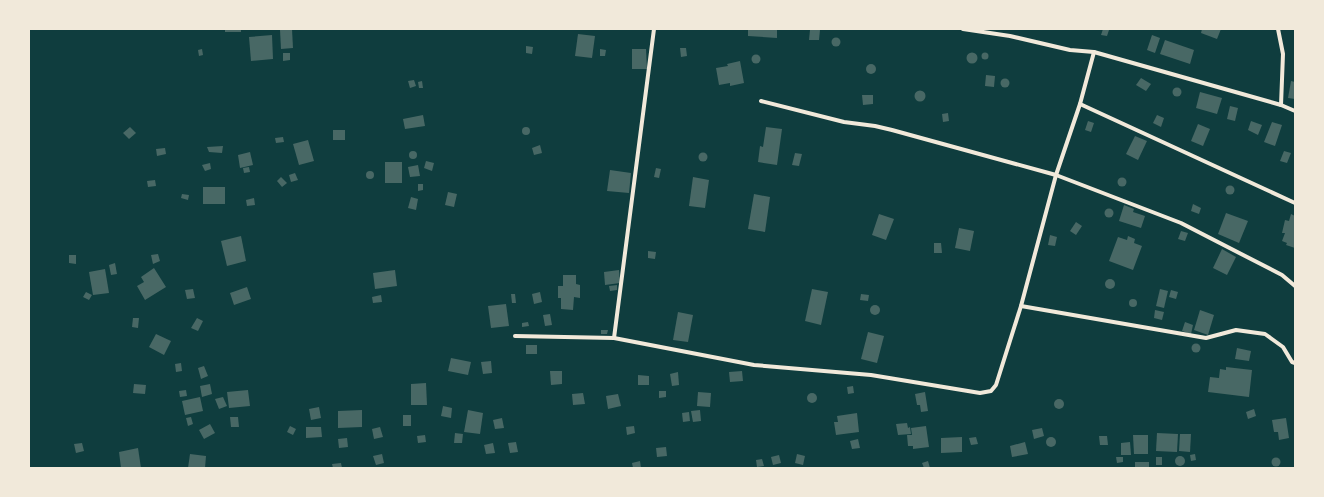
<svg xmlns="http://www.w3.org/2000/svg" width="1324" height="497" viewBox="0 0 1324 497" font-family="'Public Sans',sans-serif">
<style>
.building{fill:#486865}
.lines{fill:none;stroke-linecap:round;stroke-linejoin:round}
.minor{stroke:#f1e9da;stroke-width:4}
</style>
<rect width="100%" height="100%" fill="#0f3d3e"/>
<!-- building -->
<g class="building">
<rect x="225" y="29" width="16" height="3"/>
<polygon points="292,29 293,48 281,49 280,30"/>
<polygon points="748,29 777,29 777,38 748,36"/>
<polygon points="1103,29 1109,30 1107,36 1101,35"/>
<polygon points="1202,29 1221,29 1217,39 1201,33"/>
<polygon points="810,30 820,30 819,40 809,40"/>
<polygon points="578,34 595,36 592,58 575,56"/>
<polygon points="272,35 273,59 251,61 249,37"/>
<polygon points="1152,35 1160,38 1155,53 1147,50"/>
<circle cx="836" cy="42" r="4.5"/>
<polygon points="1165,40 1194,50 1190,64 1160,54"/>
<polygon points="526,46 533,47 532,54 526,53"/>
<polygon points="680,48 686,48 687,56 681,57"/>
<polygon points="202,49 203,55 199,56 198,50"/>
<polygon points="600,49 606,50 605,56 600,56"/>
<polygon points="632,49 646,49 647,69 632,69"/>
<circle cx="972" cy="58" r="5.5"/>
<circle cx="985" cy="56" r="3.5"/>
<polygon points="283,53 290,53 290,60 283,61"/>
<circle cx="756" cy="59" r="4.5"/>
<polygon points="740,61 744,83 730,86 730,83 719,85 716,68 728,66 727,64"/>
<circle cx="871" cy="69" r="5"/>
<polygon points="986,75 995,76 994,87 985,86"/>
<polygon points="1141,78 1151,84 1146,91 1136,85"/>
<circle cx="1005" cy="83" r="4.5"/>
<polygon points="414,80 416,86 410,88 408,81"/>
<polygon points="422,81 423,88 419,88 418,82"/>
<polygon points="1291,81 1295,82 1295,99 1288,98"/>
<circle cx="1177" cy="92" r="4.5"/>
<circle cx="920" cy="96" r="5.5"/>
<polygon points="1200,92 1222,98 1217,114 1196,108"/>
<polygon points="862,95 873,95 873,104 863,105"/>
<polygon points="1230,106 1238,108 1235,121 1227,119"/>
<polygon points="948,113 949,121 943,122 942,114"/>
<polygon points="423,115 425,126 405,129 403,119"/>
<polygon points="1157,115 1164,118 1161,127 1153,123"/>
<polygon points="1088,121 1094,123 1091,132 1085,130"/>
<polygon points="1251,121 1262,125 1258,135 1248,130"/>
<polygon points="1272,122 1282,125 1275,146 1264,142"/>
<polygon points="1198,124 1210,129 1203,146 1191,141"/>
<polygon points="130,127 136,133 129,139 123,133"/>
<polygon points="766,127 782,129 777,165 758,162 760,146 763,147"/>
<circle cx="526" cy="131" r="4"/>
<rect x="333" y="130" width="12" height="10"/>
<polygon points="1135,136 1147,141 1138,160 1126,154"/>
<polygon points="283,137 284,142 276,143 275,138"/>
<polygon points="308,140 314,161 299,165 293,144"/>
<polygon points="540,145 542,153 534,155 532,148"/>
<polygon points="223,146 222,153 209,152 207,147"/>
<polygon points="165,148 166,154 157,156 156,149"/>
<circle cx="413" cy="155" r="4"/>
<polygon points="1284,151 1291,153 1287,163 1280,161"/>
<polygon points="250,152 253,165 240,168 238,155"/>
<circle cx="703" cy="157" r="4.5"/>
<polygon points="795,153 802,154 799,166 792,165"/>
<polygon points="426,161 434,163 432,171 424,168"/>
<rect x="385" y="162" width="17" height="21"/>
<polygon points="210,163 211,169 205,171 202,165"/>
<polygon points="418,165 420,176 410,177 408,167"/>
<polygon points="249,167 250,172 244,173 243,168"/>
<polygon points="656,168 661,169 659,178 654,177"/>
<polygon points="610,170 631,173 629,193 607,191"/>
<circle cx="370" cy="175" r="4"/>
<polygon points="295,173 298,180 291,182 289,175"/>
<polygon points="281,177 287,183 282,187 277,181"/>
<polygon points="693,177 709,180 705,208 689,206"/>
<circle cx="1122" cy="182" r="4.5"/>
<polygon points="155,180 156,186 148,187 147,181"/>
<polygon points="418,184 423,184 423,190 418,191"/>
<circle cx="1230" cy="190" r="4.5"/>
<rect x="203" y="187" width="22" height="17"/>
<polygon points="448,192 457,194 454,207 445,205"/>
<polygon points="182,194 189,195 188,200 181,198"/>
<polygon points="754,194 770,197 765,232 748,229"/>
<polygon points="411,197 418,199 416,210 408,208"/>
<polygon points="254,198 255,205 247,206 246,200"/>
<polygon points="1193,204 1201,208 1199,214 1191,211"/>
<polygon points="1124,205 1134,209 1133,212 1145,216 1141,228 1119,221"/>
<circle cx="1109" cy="213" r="4.5"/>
<polygon points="1226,213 1248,221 1239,243 1218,234"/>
<polygon points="879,214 894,219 886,240 872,235"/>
<polygon points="1291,214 1295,216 1295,248 1286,245 1287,243 1282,241 1285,233 1282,233 1285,220 1289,221"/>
<polygon points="1076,222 1082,226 1076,235 1070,231"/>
<polygon points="959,228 974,231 970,251 955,248"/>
<polygon points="1181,231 1188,233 1185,241 1178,239"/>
<polygon points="1050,235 1057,237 1055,246 1048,245"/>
<polygon points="241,236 246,261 227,266 221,241"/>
<polygon points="1128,236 1135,239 1134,243 1142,246 1133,270 1109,261 1118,237 1127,240"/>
<polygon points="934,243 941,243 942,253 934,253"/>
<polygon points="1222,249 1236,257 1227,275 1213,268"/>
<polygon points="648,251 656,252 655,259 648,258"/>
<polygon points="158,254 160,261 153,264 151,255"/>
<polygon points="69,255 76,255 76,264 69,263"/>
<polygon points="115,263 117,274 111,275 109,265"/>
<polygon points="154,268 166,287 145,300 137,286 144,282 141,277"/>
<polygon points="105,269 109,293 93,295 89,272"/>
<polygon points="395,270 397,286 375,289 373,273"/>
<polygon points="619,270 620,283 605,285 604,272"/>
<polygon points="563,275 576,275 576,284 580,285 580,298 574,297 573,310 561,309 561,298 558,298 558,286 563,286"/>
<circle cx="1110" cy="284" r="5"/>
<polygon points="617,285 617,290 610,291 609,286"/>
<polygon points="247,287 251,299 234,305 230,293"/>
<polygon points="193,289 195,298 187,299 185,290"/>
<polygon points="812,289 828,292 821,325 805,321"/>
<polygon points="1160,289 1168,291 1164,308 1156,306"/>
<polygon points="1171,290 1178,292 1176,299 1169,297"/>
<polygon points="86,292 92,295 89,300 83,297"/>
<polygon points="540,292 542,302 534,304 532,294"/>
<polygon points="511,294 515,294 516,303 512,303"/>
<polygon points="861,294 869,295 868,301 860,300"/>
<polygon points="381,295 382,302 373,303 372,297"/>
<circle cx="1133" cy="303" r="4"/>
<polygon points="506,304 509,326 491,328 488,306"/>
<circle cx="875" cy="310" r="5"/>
<polygon points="1155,310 1164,312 1162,320 1154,318"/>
<polygon points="1200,310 1214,315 1208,335 1194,330"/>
<polygon points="678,312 693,315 688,342 673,340"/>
<polygon points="550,314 552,325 545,326 543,315"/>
<polygon points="133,318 139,318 138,328 132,327"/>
<polygon points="197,318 203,321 198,331 191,328"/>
<polygon points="528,322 529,326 522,327 522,323"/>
<polygon points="1185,322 1193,325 1191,334 1182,331"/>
<polygon points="601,330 608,330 607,334 601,334"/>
<polygon points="868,332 884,336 877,363 861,359"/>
<polygon points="156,334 171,341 164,355 149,347"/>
<circle cx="1196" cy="348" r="4.5"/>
<rect x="526" y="345" width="11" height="9"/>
<polygon points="1237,348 1251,351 1249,361 1235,359"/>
<polygon points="451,358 471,362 468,375 448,371"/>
<polygon points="491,361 492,373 483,374 481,362"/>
<polygon points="181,363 182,371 176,372 175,364"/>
<polygon points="204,366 208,376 201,379 198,368"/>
<polygon points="1226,367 1252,370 1249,397 1208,392 1210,377 1219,378 1220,369 1226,370"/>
<polygon points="550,371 562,371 562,384 551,385"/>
<polygon points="742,371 743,381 730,382 729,372"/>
<polygon points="678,372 679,385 672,386 670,374"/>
<polygon points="638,375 649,376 649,385 638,385"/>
<polygon points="426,383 427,405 411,405 411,384"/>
<polygon points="134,384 146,385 145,394 133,393"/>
<polygon points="210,384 212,394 202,397 200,386"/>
<polygon points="853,386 854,393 848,394 847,387"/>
<polygon points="186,390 187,396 180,397 179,391"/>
<polygon points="248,390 250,406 229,408 227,392"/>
<polygon points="659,391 666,391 666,397 659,398"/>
<polygon points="698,392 711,393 710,407 697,406"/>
<polygon points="925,392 928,411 921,412 920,405 917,405 915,394"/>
<polygon points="583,393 585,404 573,405 572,394"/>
<circle cx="812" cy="398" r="5"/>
<polygon points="618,394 621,406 608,409 606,396"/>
<polygon points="200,397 203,411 185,415 182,401"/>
<polygon points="223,397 227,406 219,409 215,399"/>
<circle cx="1059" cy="404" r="5"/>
<polygon points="443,406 452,408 451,418 441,416"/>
<polygon points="319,407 321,418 311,420 309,409"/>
<polygon points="1254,409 1256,416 1248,419 1246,412"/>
<polygon points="362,410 362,427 338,428 338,411"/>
<polygon points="468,410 483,413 480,434 464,432"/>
<polygon points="700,410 701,421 693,422 691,411"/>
<polygon points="689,412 690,421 683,422 682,413"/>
<polygon points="857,413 859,432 836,435 834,422 838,422 837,416"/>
<rect x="403" y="415" width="8" height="11"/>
<polygon points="191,417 193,424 188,426 186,418"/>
<polygon points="230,417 238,417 239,427 231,427"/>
<polygon points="502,418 504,428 495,429 493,420"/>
<polygon points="1286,418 1289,438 1279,440 1278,432 1274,432 1272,420"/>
<polygon points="907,423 908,428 910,427 911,434 898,435 896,424"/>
<polygon points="210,424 215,433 204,439 199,430"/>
<polygon points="290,426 296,429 293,435 287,432"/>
<polygon points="634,426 635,433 627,435 626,427"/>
<polygon points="926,426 929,447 913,449 913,446 908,446 907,435 912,435 911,428"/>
<polygon points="306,427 321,427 322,437 306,438"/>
<polygon points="380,427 383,437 374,439 372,429"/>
<polygon points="1042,428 1044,436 1034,439 1032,430"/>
<polygon points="455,433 463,434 462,443 454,443"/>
<polygon points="1157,433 1178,434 1177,452 1156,451"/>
<polygon points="1180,434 1191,434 1190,452 1179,451"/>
<polygon points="425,435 426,442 418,443 417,436"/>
<polygon points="1133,435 1148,435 1148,454 1134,454"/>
<polygon points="1099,436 1107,436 1108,445 1100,445"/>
<circle cx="1051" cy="442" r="5"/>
<polygon points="962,437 962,452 941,453 941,438"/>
<polygon points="976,437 978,444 971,445 969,438"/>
<polygon points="347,438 348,447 339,448 338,439"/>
<polygon points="858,439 860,448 852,449 850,441"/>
<polygon points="516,442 518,452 510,453 508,443"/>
<polygon points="1025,442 1028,454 1012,457 1010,446"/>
<polygon points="1130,442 1131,455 1121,455 1121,443"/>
<polygon points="82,443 84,451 76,453 74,444"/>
<polygon points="493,443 495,453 486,454 484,445"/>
<polygon points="666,447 667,456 657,457 656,448"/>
<polygon points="138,448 141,468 121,468 119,452"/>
<polygon points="190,454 206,456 205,468 188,468"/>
<polygon points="382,454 384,463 376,465 373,456"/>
<polygon points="797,454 805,456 803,465 795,463"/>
<polygon points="1195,454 1196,460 1191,461 1190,455"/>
<polygon points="779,455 781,463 773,465 771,457"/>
<circle cx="1180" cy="461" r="5"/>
<polygon points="1116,457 1123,457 1123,462 1117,463"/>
<rect x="1156" y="457" width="6" height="8"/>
<circle cx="1276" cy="462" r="4.5"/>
<polygon points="762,459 764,466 757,467 756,460"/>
<polygon points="640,461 641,468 633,468 632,463"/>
<polygon points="928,461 930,468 924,468 922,463"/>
<rect x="1135" y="462" width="14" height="6"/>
<polygon points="341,463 342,468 333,468 332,464"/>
</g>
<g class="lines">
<!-- minor -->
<g class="minor">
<polyline points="963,29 1010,36 1070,50 1094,52 1281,105 1295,111"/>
<polyline points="1278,29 1283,54 1281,105"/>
<polyline points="761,101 844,122 875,126 892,130 1056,175 1181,223 1282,275 1295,286"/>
<polyline points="1080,104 1295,203"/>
<polyline points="1021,306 1206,338 1236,330 1265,334 1283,347 1292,362 1295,363"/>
<polyline points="515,336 614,338 754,365 871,375 980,393 991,391 996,385 1021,306 1056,175 1080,104 1094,52"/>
<polyline points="614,338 654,29"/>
</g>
</g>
<!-- border -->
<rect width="1324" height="497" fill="none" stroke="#f1e9da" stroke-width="60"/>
</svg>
